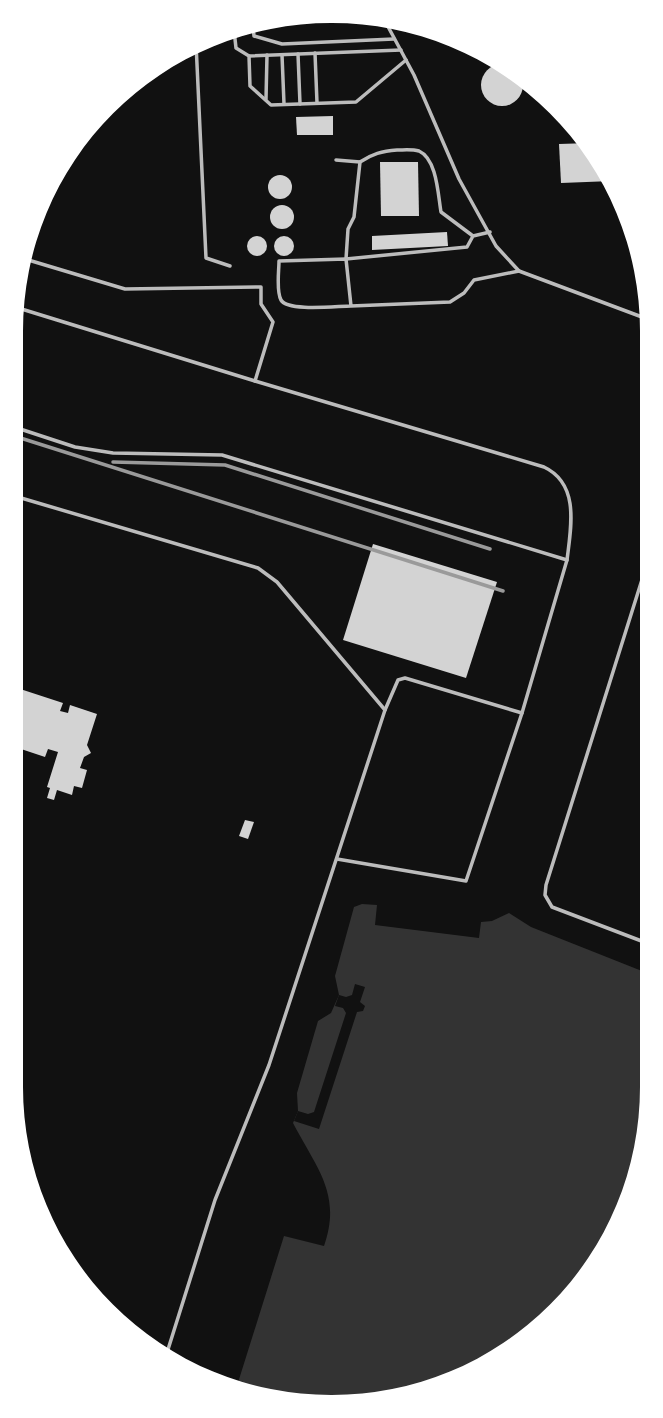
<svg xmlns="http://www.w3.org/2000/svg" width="663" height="1418" viewBox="0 0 663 1418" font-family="Rubik,sans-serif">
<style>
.water{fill:#333}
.pier{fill:#111}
.building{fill:#d3d3d3}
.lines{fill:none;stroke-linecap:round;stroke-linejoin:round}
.service{stroke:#bcbcbc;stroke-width:3.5}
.rail{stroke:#9a9a9a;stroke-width:3.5}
</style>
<rect width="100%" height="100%" fill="#111"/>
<!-- water -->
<path class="water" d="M362 904 377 905 375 925 479 938 481 922 492 921 509 913 531 927 652 975V1087L628 1210 573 1298 474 1374 374 1405 268 1401 236 1389 284 1236 324 1246C342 1194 317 1169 293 1123L298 1111 297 1093 318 1021 331 1013 339 995 335 976 354 907Z"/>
<!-- pier -->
<polygon class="pier" points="355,984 365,987 360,1002 365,1006 363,1011 357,1012 319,1129 294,1121 298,1111 308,1114 314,1112 346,1013 343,1008 335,1006 339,995 346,997 352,995"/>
<!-- building -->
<g class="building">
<polygon points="463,40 493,57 475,56 467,48"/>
<circle cx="502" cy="85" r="21"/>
<polygon points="333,116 333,135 297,135 296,117"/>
<polygon points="590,143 612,181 561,183 559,144"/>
<polygon points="380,162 418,162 419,216 381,216"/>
<circle cx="280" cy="187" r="12"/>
<circle cx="282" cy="217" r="12"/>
<polygon points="447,232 448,246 372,250 372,236"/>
<circle cx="284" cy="246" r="10"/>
<circle cx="257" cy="246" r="10"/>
<polygon points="373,544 497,582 466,678 343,640"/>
<polygon points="11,686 63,703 60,711 68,713 70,705 97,714 87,745 91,753 84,757 80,768 87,770 82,788 74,786 72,795 57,790 54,800 47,798 50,788 47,787 58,752 48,749 45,757 21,749 16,767 11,765"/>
<polygon points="245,820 254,822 248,839 239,836"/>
</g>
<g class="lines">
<!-- service -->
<g class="service">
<polyline points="385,21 414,75 459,179 496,246 519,271 650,320"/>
<polyline points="253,26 254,36 282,44 394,39"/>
<polyline points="234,30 236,48 249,56 250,86 271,105 356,102 406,60"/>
<polyline points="196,43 206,258 230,266"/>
<polyline points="315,53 317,103"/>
<polyline points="298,54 300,104"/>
<polyline points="282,55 284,104"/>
<polyline points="249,56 401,50"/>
<polyline points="266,99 267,55"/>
<polyline points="336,160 360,162"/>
<path d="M473 236 467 247 346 259 348 229 354 217 360 162C372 154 382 151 397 150 404 150 412 149 419 151 437 159 438 195 441 212L473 236 490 232"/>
<path d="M351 306C337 306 288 312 281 300 276 291 279 271 279 261L346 259 351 306 450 302 464 293 474 280 519 271"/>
<polyline points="15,307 255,381 273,322 261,304 261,287 125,289 25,259"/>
<path d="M255 381 544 467C580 484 571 527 567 560"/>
<polyline points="11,426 75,447 113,453 222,455 567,560 522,713 405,678 398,680 385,710"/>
<polyline points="11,495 258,568 277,582 385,710 269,1065 215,1200 165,1359"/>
<polyline points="651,551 546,885 545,895 552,907 652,945"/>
<polyline points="337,859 466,881 522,713"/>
</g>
<!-- rail -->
<g class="rail">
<polyline points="11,435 503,591"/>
<polyline points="113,462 225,465 490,549"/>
</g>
</g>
<!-- crop -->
<path d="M0 0H663V1418H0ZM331 23H332A308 308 0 0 1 640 331V1087A308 308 0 0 1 332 1395H331A308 308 0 0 1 23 1087V331A308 308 0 0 1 331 23Z" fill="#fff" fill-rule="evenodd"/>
</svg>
